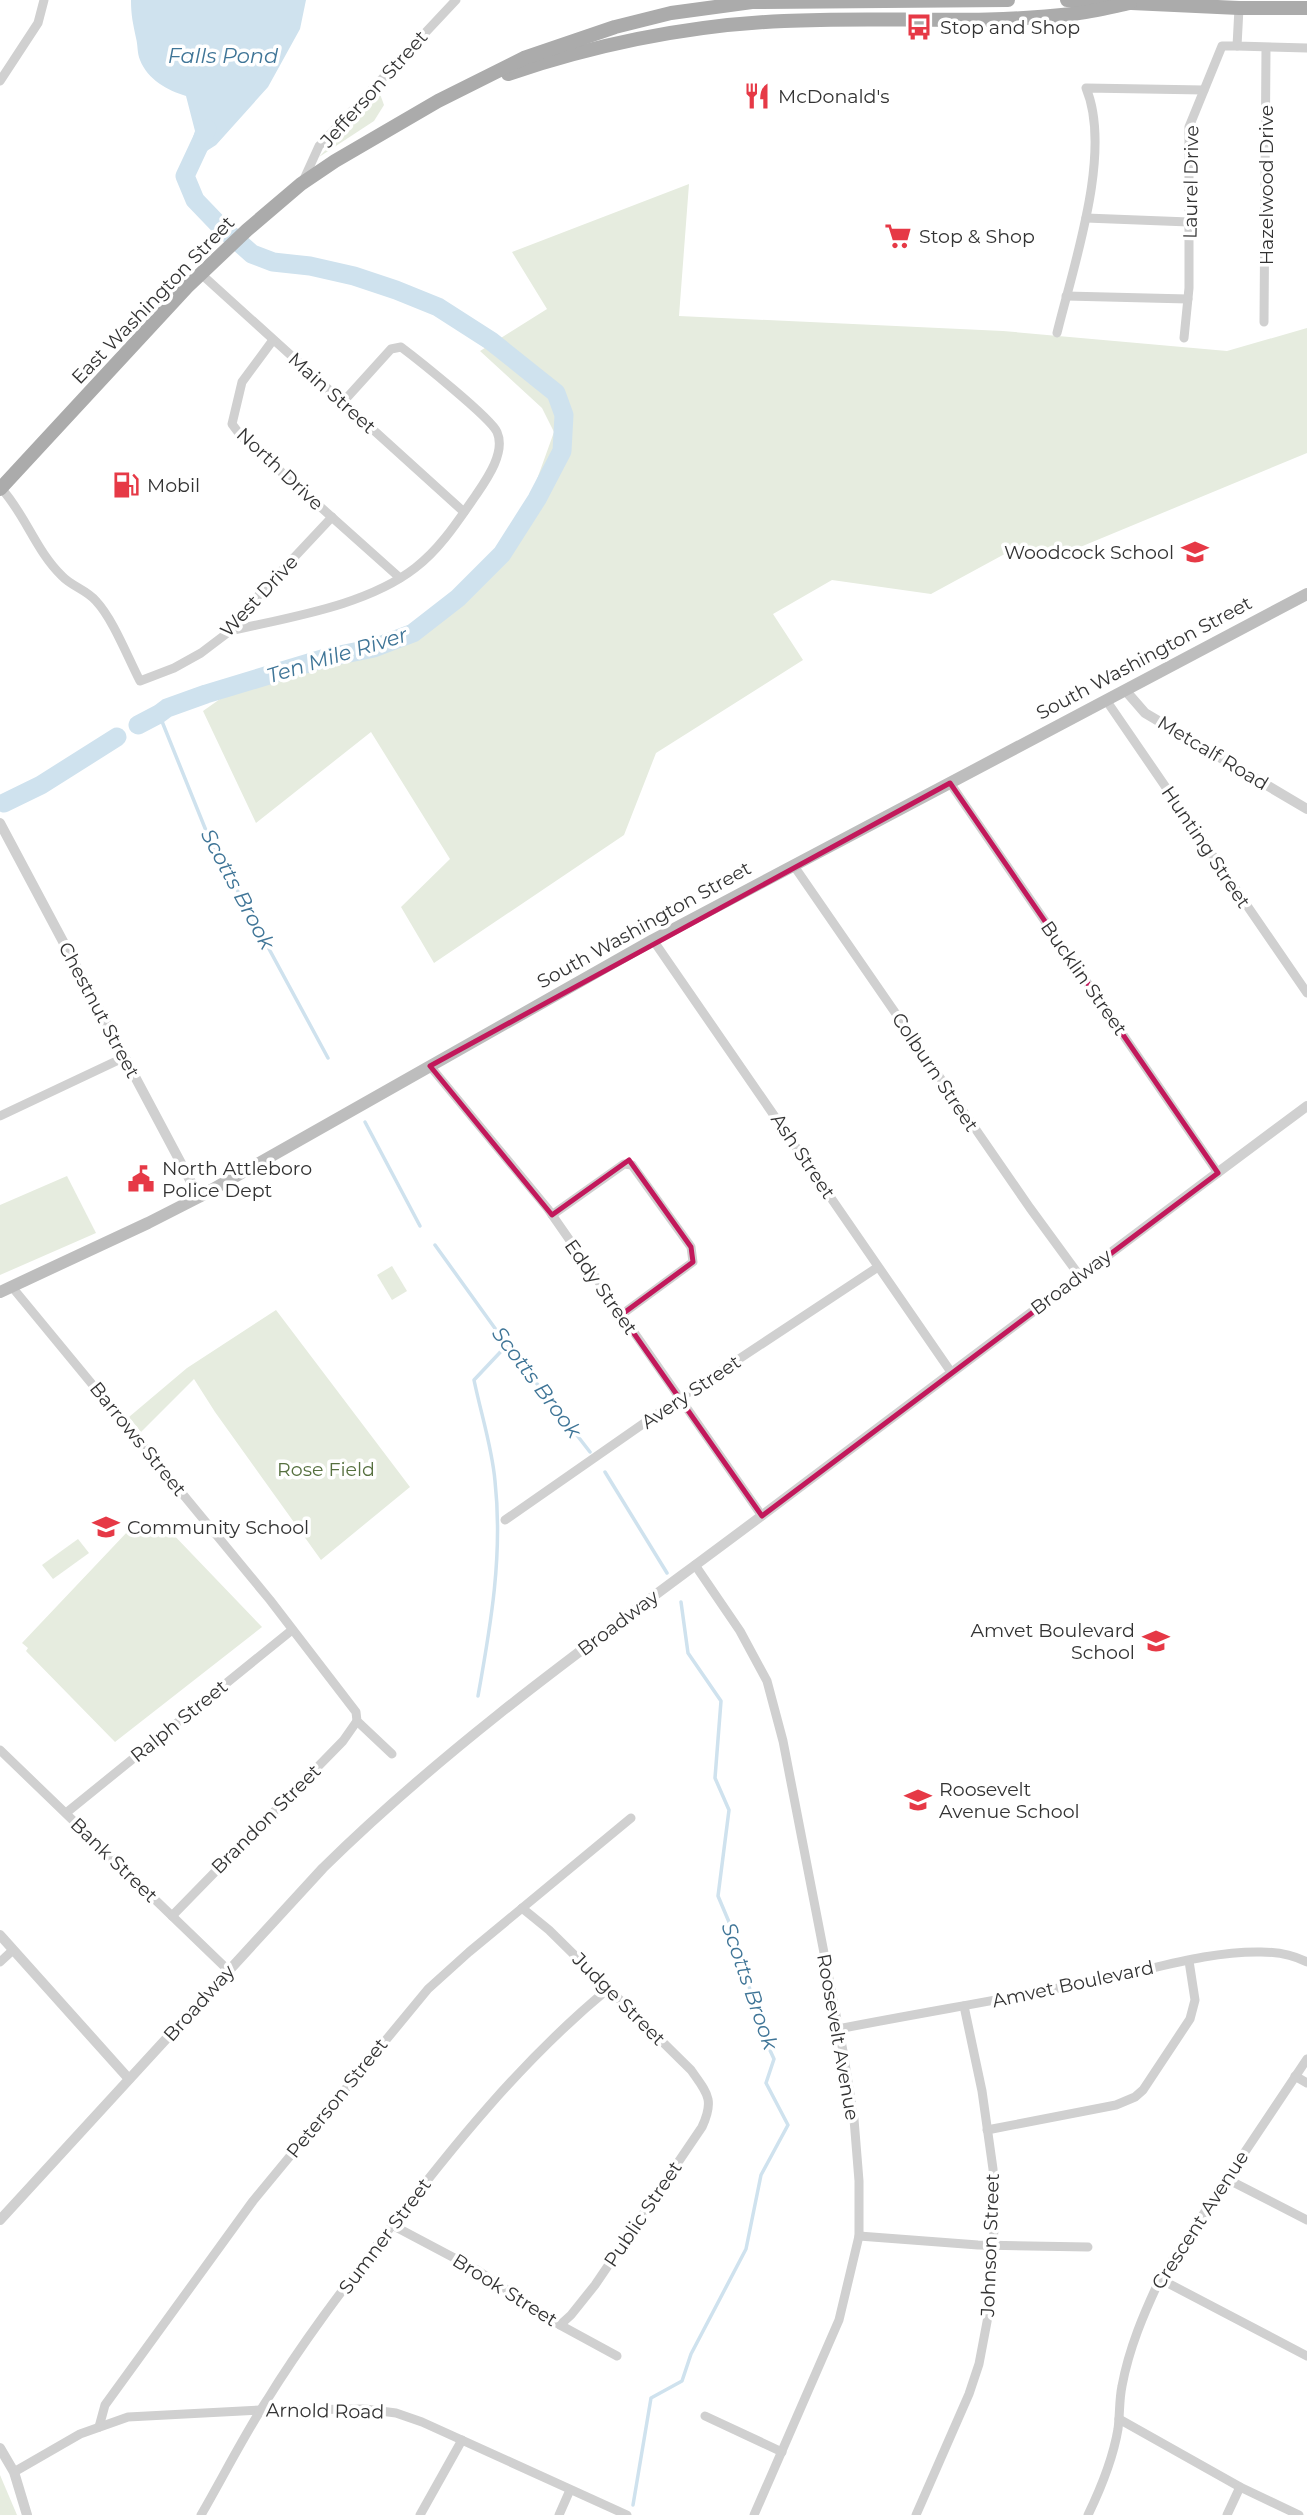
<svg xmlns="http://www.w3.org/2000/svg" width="1307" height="2515" viewBox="0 0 1307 2515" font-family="Montserrat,sans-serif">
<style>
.green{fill:#e6ecdf}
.water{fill:#cfe2ee}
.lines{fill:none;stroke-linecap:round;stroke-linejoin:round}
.stream{stroke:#cfe2ee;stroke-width:3.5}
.river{stroke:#cfe2ee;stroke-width:19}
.minor{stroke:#d0d0d0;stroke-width:9}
.tertiary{stroke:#d0d0d0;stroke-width:10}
.secondary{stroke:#bdbdbd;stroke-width:12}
.primary{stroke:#ababab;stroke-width:14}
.marked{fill:none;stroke:#c2185b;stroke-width:5;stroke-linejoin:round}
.labels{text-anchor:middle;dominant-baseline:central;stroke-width:7;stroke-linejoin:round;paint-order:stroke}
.poi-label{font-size:19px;fill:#333;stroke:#fff;text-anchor:start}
.street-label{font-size:19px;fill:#333;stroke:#fff}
.park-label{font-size:19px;fill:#56703f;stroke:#fff}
.water-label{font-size:21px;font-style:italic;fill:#3f7597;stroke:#fff}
</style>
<rect width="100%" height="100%" fill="#fff"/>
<!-- green -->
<g class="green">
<polygon points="380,94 384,105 374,121 319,157 378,95"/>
<polygon points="689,184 679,316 1003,331 1227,351 1307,328 1307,453 1061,555 1021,545 931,594 832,580 773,614 803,660 656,753 624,835 434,963 401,907 450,859 371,732 256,823 203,711 240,685 321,654 402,632 488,563 531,496 554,432 542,408 480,351 547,309 512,252"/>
<polygon points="67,1176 96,1233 0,1275 0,1205"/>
<polygon points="392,1266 407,1291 392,1300 377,1275"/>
<polygon points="276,1310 410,1487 321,1560 215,1412 194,1379 141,1432 129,1417 187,1368"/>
<polygon points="161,1528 168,1529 262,1627 115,1742 26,1651 28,1648 22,1643 129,1530"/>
<polygon points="78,1539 89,1553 53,1579 42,1565"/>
<polygon points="0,2475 17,2515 0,2515"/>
</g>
<!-- water -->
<path class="water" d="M131 0H306L300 29 268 87 216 145 202 154 189 150 195 131 186 96C167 90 148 80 140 60 137 53 138 45 136 38 133 23 131 16 131 0Z"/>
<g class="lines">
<!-- stream -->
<g class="stream">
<polyline points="159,714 209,838 328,1058"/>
<polyline points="365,1122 420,1226"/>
<polyline points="435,1245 507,1345 590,1452"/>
<polyline points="605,1472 667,1573"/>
<path d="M478 1696C491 1624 503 1554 495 1481 492 1447 481 1414 474 1380L507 1345"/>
<polyline points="633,2505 651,2398 682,2381 691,2354 746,2249 761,2175 788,2125 766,2083 774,2059 758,2024 740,1948 718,1896 729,1810 715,1778 721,1701 688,1653 681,1602"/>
</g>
<!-- river -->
<g class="river">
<polyline points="138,725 159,714 167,708 206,694 325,658 374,648 413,633 458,598 502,554 537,499 562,451 564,415 556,393 491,341 438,307 396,290 354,276 310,266 273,262 252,254 219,225 195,200 185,176 207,129"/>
<polyline points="4,803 41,785 117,737"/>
</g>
<!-- minor -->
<g class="minor">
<polyline points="1239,8 1237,46 1307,48"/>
<polyline points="0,81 38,23 44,0"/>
<polyline points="304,179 319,146 456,0"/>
<polyline points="1086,218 1189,222"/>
<polyline points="200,273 464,512"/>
<polyline points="1066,296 1188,299"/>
<polyline points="1264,322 1266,48"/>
<path d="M1057 333C1073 267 1113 152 1086 88L1204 90"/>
<polyline points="1184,338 1189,288 1189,127 1222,46 1237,46"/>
<polyline points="273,340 242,382 232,424 241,436 400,578"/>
<path d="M1 488C25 514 36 551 62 576 71 586 87 590 96 601 113 619 128 658 140 681L174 668 201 653 230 631 258 596 332 517"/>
<path d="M230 631C289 617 366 606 415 568 440 549 458 521 476 495 487 479 506 452 497 432 491 418 417 359 401 347L391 349 343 402"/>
<polyline points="1106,700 1307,993"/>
<polyline points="950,783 1218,1173"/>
<polyline points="794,866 1030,1208 1079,1275"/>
<polyline points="653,940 951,1372"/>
<polyline points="430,1066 548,1209 762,1516"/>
<polyline points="0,1116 125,1057"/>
<polyline points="552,1215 624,1164 632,1165 691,1247 693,1262 621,1315"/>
<polyline points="12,1287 270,1600 356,1712 357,1721 392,1754"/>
<polyline points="505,1520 683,1396 878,1267"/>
<polyline points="695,1565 740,1631 767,1681 783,1741 843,2051 854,2119 859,2181 859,2236 839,2320 754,2515"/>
<polyline points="0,1750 228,1970"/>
<polyline points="66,1813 292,1630"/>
<path d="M522 1908 549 1930 691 2070C707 2093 715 2099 702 2127L595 2285 571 2315 560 2325"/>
<polyline points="172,1916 343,1741 357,1721"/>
<polyline points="0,1962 13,1950"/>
<path d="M838 2029C925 2012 1012 1998 1099 1980 1152 1970 1206 1951 1261 1952 1277 1952 1293 1955 1307 1962"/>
<polyline points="1295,2076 1307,2083"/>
<polyline points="987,2130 1116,2105 1135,2097 1143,2090 1190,2019 1195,2000 1189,1961"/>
<polyline points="1227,2179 1307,2220"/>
<polyline points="392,2225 477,2270 560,2325 617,2356"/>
<polyline points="859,2236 978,2245 1088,2247"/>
<polyline points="1160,2279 1307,2356"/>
<polyline points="705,2416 782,2452"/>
<polyline points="1119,2419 1240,2487 1299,2515"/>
<polyline points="99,2427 105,2405 253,2201 428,1989 469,1952 631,1818"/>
<polyline points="14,2472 80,2434 128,2417 261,2410 365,2409 396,2413 422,2422 627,2515"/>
<path d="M201 2515C223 2477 243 2437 267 2400 302 2343 343 2289 384 2236 452 2147 522 2060 608 1989"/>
<polyline points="420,2515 462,2440"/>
<polyline points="559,2515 570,2490"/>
<polyline points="916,2515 969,2394 979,2364 990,2306 995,2208 993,2169 982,2091 964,2006"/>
<path d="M1088 2515C1101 2488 1113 2459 1118 2429 1120 2414 1119 2400 1122 2386 1129 2348 1144 2313 1160 2279L1307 2059"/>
<polyline points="1227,2515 1240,2487"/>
</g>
<!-- tertiary -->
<g class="tertiary">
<polyline points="1125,690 1145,713 1307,809"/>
<polyline points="0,823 199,1197"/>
<polyline points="0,1935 129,2079"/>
<path d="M0 2220 323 1868C454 1739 605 1633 752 1523 937 1385 1121 1244 1307 1106"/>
<polyline points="0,2448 14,2472 27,2515"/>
</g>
<!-- secondary -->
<polyline class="secondary" points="0,1292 148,1223 199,1197 653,940 1307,594"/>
<!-- primary -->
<g class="primary">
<polyline points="1067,0 1239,8 1307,8"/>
<path d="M508 74C597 44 691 25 784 21 880 16 977 25 1072 14 1092 12 1111 7 1130 3"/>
<polyline points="0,489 187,287 247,230 301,184 335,161 438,101 524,58 615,27 671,13 752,2 1008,0"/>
</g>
</g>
<!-- marked area -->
<path class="marked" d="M950 783 1218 1173 762 1516 621 1315 693 1262 691 1247 629 1160 552 1215 430 1066Z"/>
<!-- icons -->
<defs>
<g id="bus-bare" transform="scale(2.1)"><path d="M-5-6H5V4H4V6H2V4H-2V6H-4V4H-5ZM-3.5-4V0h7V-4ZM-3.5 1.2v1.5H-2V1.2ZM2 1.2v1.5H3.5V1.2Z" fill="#e63946" stroke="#fff" stroke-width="2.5" paint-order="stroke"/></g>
<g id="restaurant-bare" transform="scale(2.1)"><path d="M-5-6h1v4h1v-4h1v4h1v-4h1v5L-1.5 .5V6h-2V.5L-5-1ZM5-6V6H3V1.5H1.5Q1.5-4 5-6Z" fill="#e63946" stroke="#fff" stroke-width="2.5" paint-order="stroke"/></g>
<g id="supermarket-bare" transform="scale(2.1)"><path d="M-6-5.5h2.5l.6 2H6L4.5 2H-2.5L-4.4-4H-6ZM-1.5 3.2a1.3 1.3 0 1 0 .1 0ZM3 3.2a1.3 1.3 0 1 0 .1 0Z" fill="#e63946" stroke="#fff" stroke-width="2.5" paint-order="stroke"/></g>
<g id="fuel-bare" transform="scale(2.1)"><path d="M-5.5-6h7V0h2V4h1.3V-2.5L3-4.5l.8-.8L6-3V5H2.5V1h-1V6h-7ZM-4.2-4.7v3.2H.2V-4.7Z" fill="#e63946" stroke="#fff" stroke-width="2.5" paint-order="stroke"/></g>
<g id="school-bare" transform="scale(2.1)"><path d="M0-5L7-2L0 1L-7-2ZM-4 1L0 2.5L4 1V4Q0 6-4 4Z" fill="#e63946" stroke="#fff" stroke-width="2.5" paint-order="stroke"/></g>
<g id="civic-bare" transform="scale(2.1)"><path d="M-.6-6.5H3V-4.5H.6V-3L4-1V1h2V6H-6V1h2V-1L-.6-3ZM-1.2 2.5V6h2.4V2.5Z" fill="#e63946" stroke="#fff" stroke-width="2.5" paint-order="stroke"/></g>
</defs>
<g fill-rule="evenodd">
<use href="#bus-bare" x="919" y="27"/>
<use href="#restaurant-bare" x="757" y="96"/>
<use href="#supermarket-bare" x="898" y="236"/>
<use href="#fuel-bare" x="126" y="485"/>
<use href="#school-bare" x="1195" y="552"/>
<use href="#civic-bare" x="141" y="1179"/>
<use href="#school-bare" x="106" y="1527"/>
<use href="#school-bare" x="1156" y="1641"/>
<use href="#school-bare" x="918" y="1800"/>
</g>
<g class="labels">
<!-- poi labels -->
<g class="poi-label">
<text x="940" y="27">Stop and Shop</text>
<text x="778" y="96">McDonald's</text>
<text x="919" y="236">Stop &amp; Shop</text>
<text x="147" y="485">Mobil</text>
<text x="1174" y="552" text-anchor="end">Woodcock School</text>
<text x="162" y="1168">North Attleboro<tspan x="162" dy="22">Police Dept</tspan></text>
<text x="127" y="1527">Community School</text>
<text x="1135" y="1630" text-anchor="end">Amvet Boulevard<tspan x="1135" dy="22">School</tspan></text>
<text x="939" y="1789">Roosevelt<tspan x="939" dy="22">Avenue School</tspan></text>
</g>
<!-- street labels -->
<g class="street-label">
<text transform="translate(374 89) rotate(-48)">Jefferson Street</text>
<text transform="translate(1191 182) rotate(-89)">Laurel Drive</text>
<text transform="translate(1266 185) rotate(-90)">Hazelwood Drive</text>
<text transform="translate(153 300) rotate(-46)">East Washington Street</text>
<text transform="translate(332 393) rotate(42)">Main Street</text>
<text transform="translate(280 469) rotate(43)">North Drive</text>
<text transform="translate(259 596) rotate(-47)">West Drive</text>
<text transform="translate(1144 658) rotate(-28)">South Washington Street</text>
<text transform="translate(1213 753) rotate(31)">Metcalf Road</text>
<text transform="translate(1206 847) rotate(56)">Hunting Street</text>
<text transform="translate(644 925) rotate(-29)">South Washington Street</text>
<text transform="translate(1084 978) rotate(55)">Bucklin Street</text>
<text transform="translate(99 1010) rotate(62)">Chestnut Street</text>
<text transform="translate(935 1072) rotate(56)">Colburn Street</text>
<text transform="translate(803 1156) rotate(56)">Ash Street</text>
<text transform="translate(1071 1282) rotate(-37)">Broadway</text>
<text transform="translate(601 1287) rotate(55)">Eddy Street</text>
<text transform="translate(691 1392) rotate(-34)">Avery Street</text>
<text transform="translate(138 1439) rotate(51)">Barrows Street</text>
<text transform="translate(618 1623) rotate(-37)">Broadway</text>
<text transform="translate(179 1721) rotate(-39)">Ralph Street</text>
<text transform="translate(266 1819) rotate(-45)">Brandon Street</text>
<text transform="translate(114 1860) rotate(44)">Bank Street</text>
<text transform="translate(1073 1984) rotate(-12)">Amvet Boulevard</text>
<text transform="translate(619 1999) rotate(45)">Judge Street</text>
<text transform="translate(199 2003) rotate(-48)">Broadway</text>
<text transform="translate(838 2037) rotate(80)">Roosevelt Avenue</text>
<text transform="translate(337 2098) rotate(-51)">Peterson Street</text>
<text transform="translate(643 2214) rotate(-56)">Public Street</text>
<text transform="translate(1200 2220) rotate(-57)">Crescent Avenue</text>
<text transform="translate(385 2236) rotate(-53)">Sumner Street</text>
<text transform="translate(990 2245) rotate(-88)">Johnson Street</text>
<text transform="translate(505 2290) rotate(32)">Brook Street</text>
<text transform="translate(325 2411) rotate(1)">Arnold Road</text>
</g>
<!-- park labels -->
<g class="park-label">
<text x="326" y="1469">Rose Field</text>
</g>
<!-- water labels -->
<g class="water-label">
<text x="223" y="55">Falls Pond</text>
<text transform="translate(337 655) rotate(-17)">Ten Mile River</text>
<text transform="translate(238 889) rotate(62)">Scotts Brook</text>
<text transform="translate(537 1382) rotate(53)">Scotts Brook</text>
<text transform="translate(750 1986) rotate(71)">Scotts Brook</text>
</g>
</g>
</svg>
